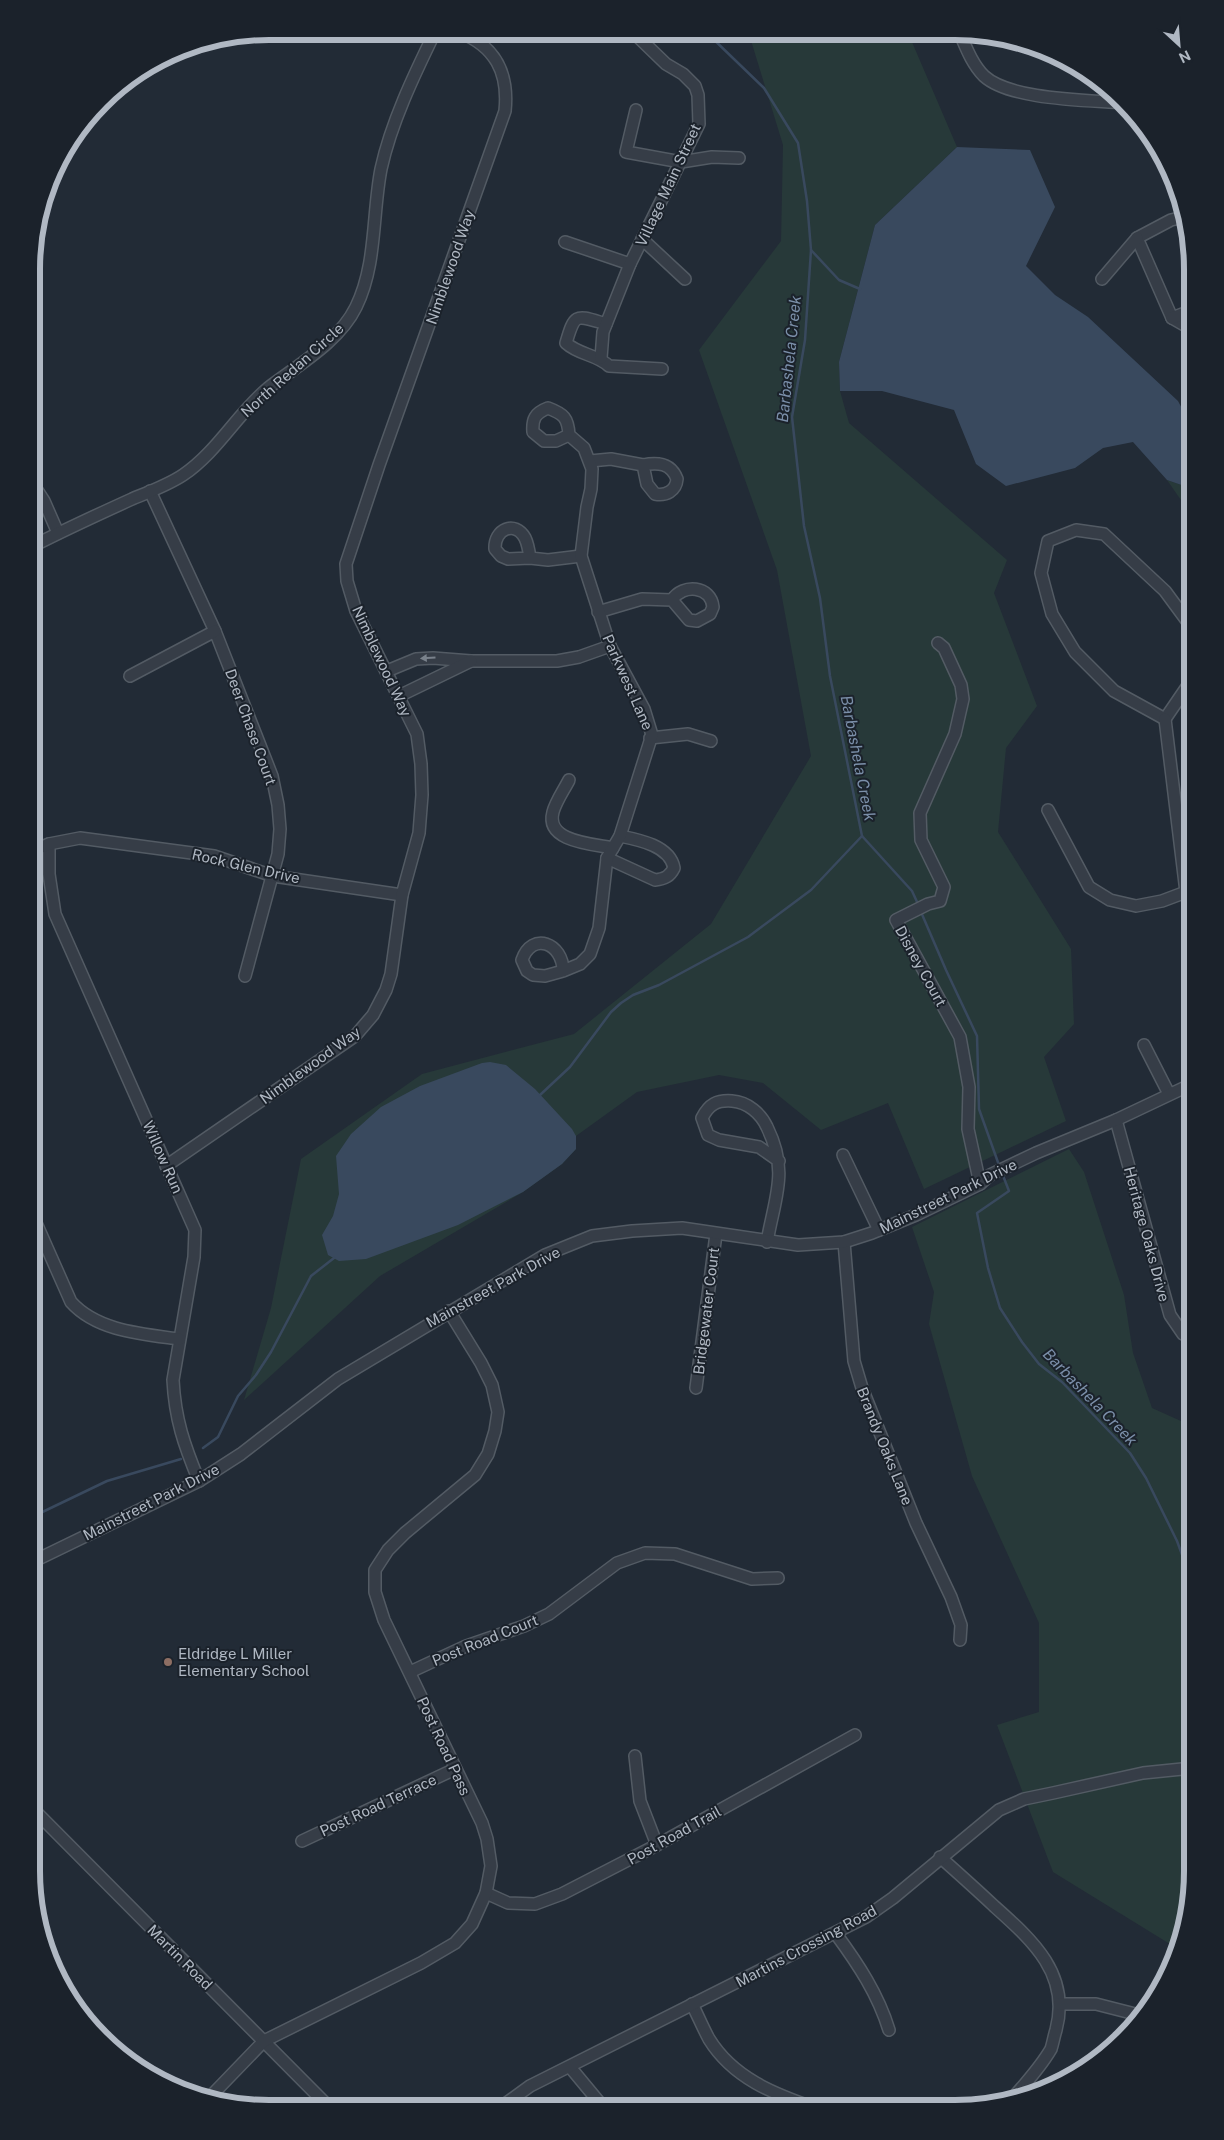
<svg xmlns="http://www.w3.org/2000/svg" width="1224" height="2140" viewBox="0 0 1224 2140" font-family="'Public Sans',sans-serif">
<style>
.green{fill:#273939}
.water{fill:#39495e}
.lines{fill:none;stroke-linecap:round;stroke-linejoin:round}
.stream{stroke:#39495e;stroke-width:2.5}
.minor-casing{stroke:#535b64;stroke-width:14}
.minor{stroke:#363d47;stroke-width:11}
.oneway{fill:#79818b}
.education-dot{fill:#8d6e63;stroke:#1b222b;stroke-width:2}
.labels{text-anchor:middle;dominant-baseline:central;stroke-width:4;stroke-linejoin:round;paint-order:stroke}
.street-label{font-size:15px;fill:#b0b8c3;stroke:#1b222b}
.poi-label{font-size:15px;fill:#b0b8c3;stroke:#1b222b;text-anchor:start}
.water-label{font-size:16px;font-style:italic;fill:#7b8fa9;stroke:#1b222b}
.rim{fill:none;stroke:#b0b8c3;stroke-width:6}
</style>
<rect width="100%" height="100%" fill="#222b36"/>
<!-- green -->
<g class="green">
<polygon points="749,34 909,35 957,147 875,225 839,362 840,391 849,423 1007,560 994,593 1037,706 1006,748 998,832 1071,949 1074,1024 1044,1057 1066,1121 924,1189 888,1103 821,1130 763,1083 719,1075 637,1092 576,1136 576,1149 562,1164 523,1192 380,1276 244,1400 271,1308 301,1159 422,1074 574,1034 711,924 811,756 777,570 699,350 781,241 783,145"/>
<polygon points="1167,480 1193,489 1193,517 1190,513"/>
<polygon points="1069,1149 1084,1172 1124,1295 1133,1353 1152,1408 1192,1426 1192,1887 1178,1949 1053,1872 997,1725 1039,1712 1039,1623 972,1476 929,1324 934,1292 912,1227"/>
</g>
<!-- water -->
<g class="water">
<polygon points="957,147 1030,150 1055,207 1026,266 1055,295 1088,317 1178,401 1193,429 1193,489 1167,480 1133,442 1103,448 1075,468 1006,486 976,464 954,410 882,391 840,391 839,362 875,225"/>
<polygon points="490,1062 506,1065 535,1089 572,1129 576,1136 576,1149 562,1164 523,1192 458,1225 366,1259 339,1261 328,1255 322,1235 333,1216 339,1194 336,1156 351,1134 381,1107 420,1086 482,1063"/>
</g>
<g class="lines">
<!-- stream -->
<g class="stream">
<polyline points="708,34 764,88 798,143 807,201 811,250 805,340 792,417 804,526 820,598 830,676 862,836 912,891 918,904"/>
<polyline points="811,250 839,280 860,289"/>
<polyline points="921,912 946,970 977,1036 979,1109 1000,1168"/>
<polyline points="540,1095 570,1067 611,1012 621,1003 633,995 659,985 748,937 811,890 862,836"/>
<polyline points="1002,1173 1009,1191 977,1213 988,1268 1000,1308 1022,1342 1039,1364 1062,1382 1130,1453 1146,1478 1177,1541 1192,1582"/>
<polyline points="203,1448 218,1437 238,1396 256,1375 271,1352 311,1276 334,1258"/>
<polyline points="32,1517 107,1481 181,1459"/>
</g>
<!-- minor casing -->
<g class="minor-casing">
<g id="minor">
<path d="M961 36C967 50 973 65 984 76 1010 100 1087 100 1123 103"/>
<polyline points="636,110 626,152 681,162 712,157 739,158"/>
<polyline points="1184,217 1171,220 1137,238 1172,318 1193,330"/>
<polyline points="642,239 685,279"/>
<polyline points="565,242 630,264"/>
<polyline points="1102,279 1137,238"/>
<polyline points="1172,318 1193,310"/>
<path d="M606 324C576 315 575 312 566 343 579 355 596 354 609 366L662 369"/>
<polyline points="601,358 603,332 630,264 699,124 698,95 695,86 683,74 666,64 635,34"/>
<path d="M590 461 611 459 643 465 647 484 655 494C666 496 676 491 677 479 671 463 658 462 643 465"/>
<polyline points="33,484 44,501 58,533"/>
<polyline points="150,491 215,631 272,776 278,805 280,829 278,854 245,976"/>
<path d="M33 546C66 529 99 514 132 499 149 492 168 485 183 475 217 452 237 414 268 388 298 365 339 342 356 307 377 264 372 215 381 169 391 123 414 75 435 32"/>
<path d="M530 558C529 551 528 544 525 538 515 520 494 529 495 549L501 556 508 559 530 558 548 560 581 556"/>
<path d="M598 612 642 599 672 600 689 620 697 621 710 614 713 607C711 586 683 583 672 600"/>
<polyline points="938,643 944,648 961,685 963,699 955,734 920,813 921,840 944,887 940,901 928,904 896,920 960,1037 969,1087 968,1129 980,1184"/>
<polyline points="387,671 416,659 433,658 471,661 557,661 579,657 610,646"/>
<polyline points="130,676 215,631"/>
<polyline points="1193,678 1165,719 1114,691 1075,652 1052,614 1041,573 1048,541 1076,530 1104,534 1165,591 1193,629"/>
<polyline points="399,696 471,661"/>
<polyline points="1165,719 1186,892 1193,904"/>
<polyline points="650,738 688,734 711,741"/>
<path d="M569 780C564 790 556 801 553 812 545 842 593 844 613 848"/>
<polyline points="1048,810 1089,887 1110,900 1136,906 1162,901 1186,892"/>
<path d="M49 844V874L55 914 195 1230 194 1257 173 1380C175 1419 184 1445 199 1481"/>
<polyline points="32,851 49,844 80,838 214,856 273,876 402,895"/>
<path d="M607 858 655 880C665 879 670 876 674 868 670 846 640 840 620 836"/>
<path d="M563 971C563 943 532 931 522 960L527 971 533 975 545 976 563 971 580 964 590 954 599 928 607 858 620 836 652 735 644 709 610 646 581 556 587 507 591 489 592 469 584 448 569 435C568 418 564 414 548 408 535 413 532 419 533 432L544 441H556L569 435"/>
<polyline points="1144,1045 1169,1094"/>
<polyline points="1116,1120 1170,1315 1183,1334 1192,1339"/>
<polyline points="843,1155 879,1230"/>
<path d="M166 1166 355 1036 373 1015 386 990 391 974 402 895 419 833 422 795 421 764 417 734 356 611 347 581 346 564 379 465 505 111C509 72 495 46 459 32"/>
<path d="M32 1214 71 1302C97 1331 142 1334 179 1339"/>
<path d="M767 1242C775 1196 789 1172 767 1127 761 1114 748 1102 732 1101 717 1100 709 1104 702 1118L708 1135 719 1140 759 1147 779 1161"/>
<polyline points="844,1242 854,1361 862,1388 916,1523 951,1597 961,1625 960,1640"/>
<polyline points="696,1388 716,1234"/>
<polyline points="32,1562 199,1481 241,1454 338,1379 545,1255 592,1236 632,1231 682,1228 798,1245 844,1242 872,1233 916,1215 980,1184 990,1175 1036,1153 1116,1120 1192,1084"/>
<polyline points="410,1672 466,1646 524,1626 549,1614 617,1563 645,1553 675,1554 752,1579 778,1578"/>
<polyline points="635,1756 640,1801 657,1845"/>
<polyline points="31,1807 329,2107"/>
<polyline points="302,1841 455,1769"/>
<path d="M940 1857C958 1873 976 1889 994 1906 1032 1940 1071 1974 1056 2030 1054 2036 1053 2043 1051 2049 1040 2068 1025 2084 1011 2100"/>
<polyline points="486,1893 508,1903 535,1904 562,1894 657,1845 855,1735"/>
<path d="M836 1934C858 1964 878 1994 889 2030"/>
<path d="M692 2004C698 2016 703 2028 709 2039 733 2078 774 2094 815 2108"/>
<polyline points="1060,2004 1096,2004 1143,2016"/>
<polyline points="570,2067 604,2108"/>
<polyline points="209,2098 264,2041 421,1963 455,1943 472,1924 486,1893 491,1866 487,1839 482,1823 384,1620 375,1592 375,1570 388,1550 405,1533 475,1475 488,1454 495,1431 498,1412 492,1385 481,1363 449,1311"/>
<polyline points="501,2107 530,2086 866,1917 893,1898 999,1810 1024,1799 1053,1793 1143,1773 1192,1768"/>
</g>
</g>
<!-- minor -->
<use href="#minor" class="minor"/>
</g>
<!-- one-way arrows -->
<defs><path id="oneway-solid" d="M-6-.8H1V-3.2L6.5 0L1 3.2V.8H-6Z" transform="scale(1.25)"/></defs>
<use class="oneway" href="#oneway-solid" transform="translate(428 658) rotate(177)"/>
<!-- markers -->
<circle class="education-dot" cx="168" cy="1662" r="5"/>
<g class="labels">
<!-- street labels -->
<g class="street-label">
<text transform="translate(668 185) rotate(-65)">Village Main Street</text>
<text transform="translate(450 267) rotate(-71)">Nimblewood Way</text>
<text transform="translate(292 370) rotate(-42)">North Redan Circle</text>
<text transform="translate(382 661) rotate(65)">Nimblewood Way</text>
<text transform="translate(628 682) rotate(66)">Parkwest Lane</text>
<text transform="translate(251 727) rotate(70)">Deer Chase Court</text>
<text transform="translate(246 866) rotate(13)">Rock Glen Drive</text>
<text transform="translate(921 966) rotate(61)">Disney Court</text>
<text transform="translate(310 1065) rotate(-36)">Nimblewood Way</text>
<text transform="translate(163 1157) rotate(66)">Willow Run</text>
<text transform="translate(948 1196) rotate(-26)">Mainstreet Park Drive</text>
<text transform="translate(1147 1234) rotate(75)">Heritage Oaks Drive</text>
<text transform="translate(493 1287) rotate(-29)">Mainstreet Park Drive</text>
<text transform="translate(706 1311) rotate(-83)">Bridgewater Court</text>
<text transform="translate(885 1446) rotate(68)">Brandy Oaks Lane</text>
<text transform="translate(151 1502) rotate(-27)">Mainstreet Park Drive</text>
<text transform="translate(485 1640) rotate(-22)">Post Road Court</text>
<text transform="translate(444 1746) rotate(65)">Post Road Pass</text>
<text transform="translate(378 1805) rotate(-25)">Post Road Terrace</text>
<text transform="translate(674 1835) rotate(-29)">Post Road Trail</text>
<text transform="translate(806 1946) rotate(-28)">Martins Crossing Road</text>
<text transform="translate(180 1957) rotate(45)">Martin Road</text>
</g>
<!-- poi labels -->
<g class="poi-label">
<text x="178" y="1653">Eldridge L Miller<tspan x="178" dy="17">Elementary School</tspan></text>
</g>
<!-- water labels -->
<g class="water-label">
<text transform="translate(789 359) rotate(-84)">Barbashela Creek</text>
<text transform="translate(858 758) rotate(79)">Barbashela Creek</text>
<text transform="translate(1090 1397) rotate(46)">Barbashela Creek</text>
</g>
</g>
<!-- crop -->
<path d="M0 0H1224V2140H0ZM269 40H955A229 229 0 0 1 1184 269V1871A229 229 0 0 1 955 2100H269A229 229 0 0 1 40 1871V269A229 229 0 0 1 269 40Z" fill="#1b222b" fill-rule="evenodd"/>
<path class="rim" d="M269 40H955A229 229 0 0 1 1184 269V1871A229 229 0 0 1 955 2100H269A229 229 0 0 1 40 1871V269A229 229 0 0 1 269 40Z"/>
<!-- north arrow -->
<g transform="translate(1179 45) rotate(154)" stroke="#1b222b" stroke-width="4" paint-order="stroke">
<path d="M0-4L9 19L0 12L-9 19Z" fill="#b0b8c3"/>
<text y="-8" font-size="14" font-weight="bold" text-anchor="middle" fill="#b0b8c3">N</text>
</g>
</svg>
